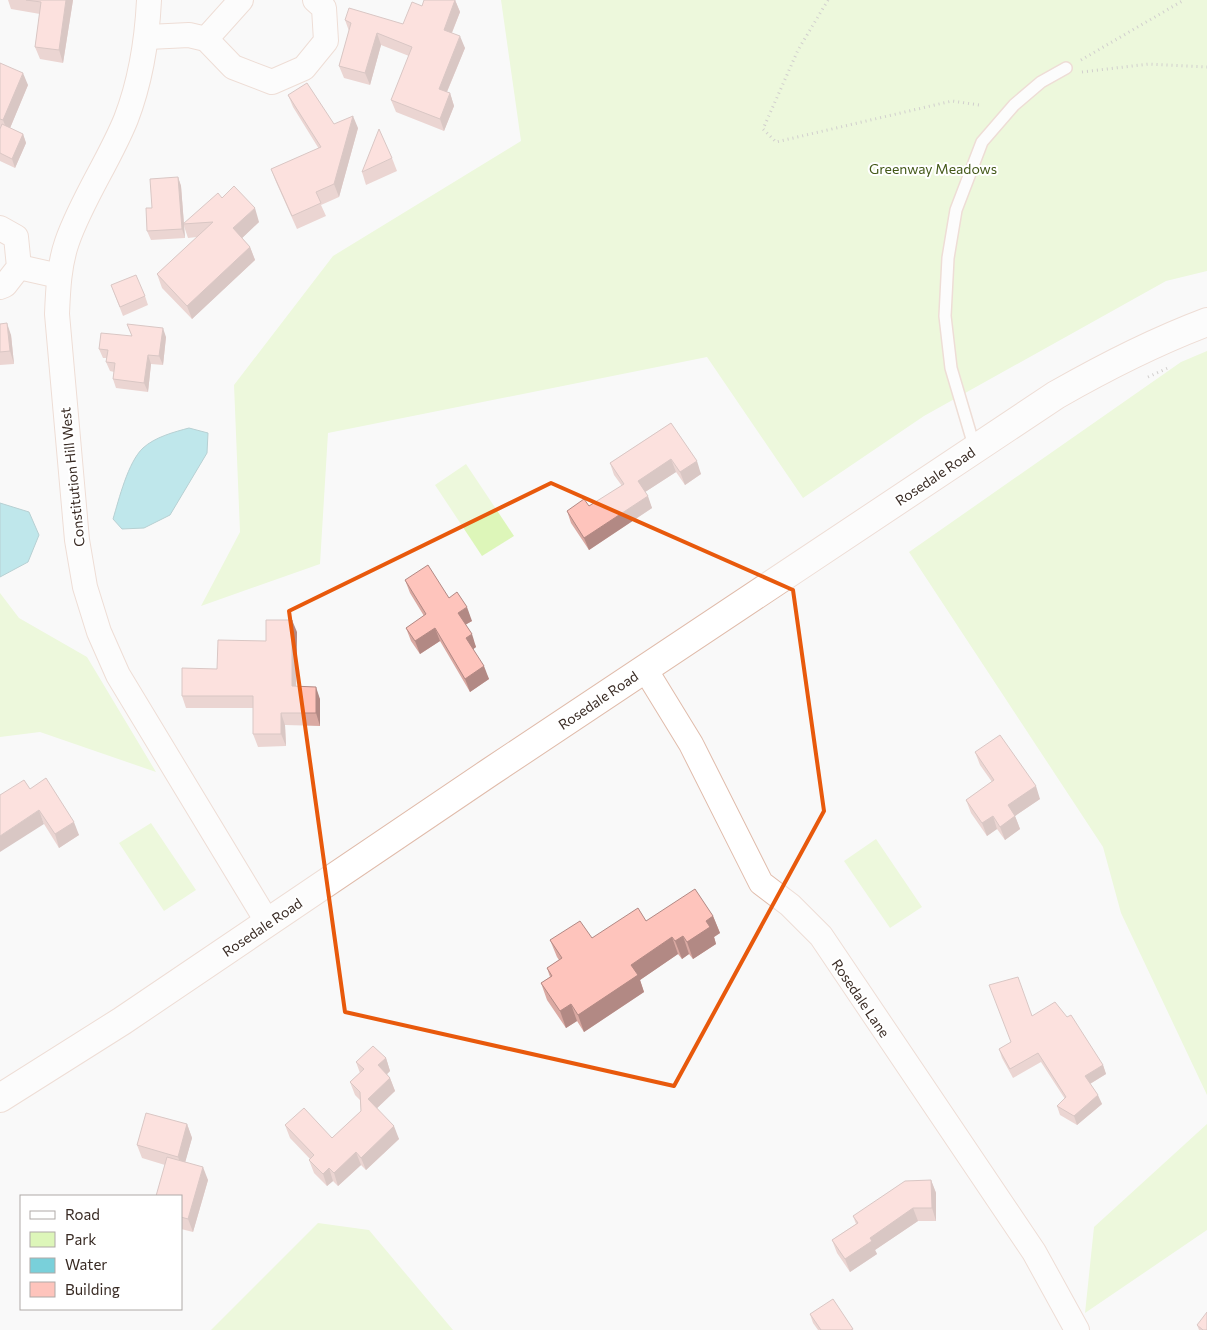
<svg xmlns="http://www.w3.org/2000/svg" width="1207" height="1330" viewBox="0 0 1207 1330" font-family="Commissioner,sans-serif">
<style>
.green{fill:#ddf6b9}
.water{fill:#79d0da;stroke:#669ea3}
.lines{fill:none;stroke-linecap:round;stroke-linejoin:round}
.service-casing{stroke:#e0bbaa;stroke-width:14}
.minor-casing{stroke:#e0bbaa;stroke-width:26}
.tertiary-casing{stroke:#e0bbaa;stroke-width:30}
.path{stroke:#a19b98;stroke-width:3;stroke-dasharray:1 4;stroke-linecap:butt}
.service{stroke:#fff;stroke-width:11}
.minor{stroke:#fff;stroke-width:24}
.tertiary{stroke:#fff;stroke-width:28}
.wall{fill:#daa9a2}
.shaded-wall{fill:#b28984}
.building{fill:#fec4bc;stroke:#b28984}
.marked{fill:none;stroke:#e8590c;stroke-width:4;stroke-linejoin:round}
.labels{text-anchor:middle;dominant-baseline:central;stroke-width:4;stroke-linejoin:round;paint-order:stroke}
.park-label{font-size:14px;fill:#435818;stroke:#fff}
.street-label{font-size:14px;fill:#382a23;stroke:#fff}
</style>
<rect width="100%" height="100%" fill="#f9f9f9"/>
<!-- green -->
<g class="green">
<polygon points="501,0 1207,0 1207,271 1166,281 924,416 803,498 707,357 328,433 320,564 201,606 240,532 234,385 333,256 521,141"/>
<polygon points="1207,351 1207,1095 1121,913 1103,847 909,552 1181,362"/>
<polygon points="466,464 514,536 482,556 435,485"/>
<polygon points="0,593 19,618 87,657 156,772 40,732 0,737"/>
<polygon points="151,823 196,890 164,911 119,843"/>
<polygon points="876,839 922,907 890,928 844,861"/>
<polygon points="1207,1124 1207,1230 1085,1313 1094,1227"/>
<polygon points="318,1223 369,1230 453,1330 211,1330"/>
</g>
<!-- water -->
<g class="water">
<path d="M189 428 208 433 207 453 170 515 144 528 122 529 113 519C119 499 128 462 143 448 155 437 174 432 189 428Z"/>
<polygon points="0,503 29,512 39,535 28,562 0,577"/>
</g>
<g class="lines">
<!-- service casing -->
<g class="service-casing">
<polyline id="service" points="975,449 951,368 945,316 948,258 956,210 982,142 1014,105 1041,82 1066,68"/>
</g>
<!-- minor casing -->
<g class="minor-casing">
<g id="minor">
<path d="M149 0C147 41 141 80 126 119 109 161 82 199 67 242 59 265 58 290 57 314L77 540 85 587 99 632 118 675 268 923"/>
<polyline points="148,37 189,35 206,39 233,67 272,82 304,68 326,41 324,8 315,0"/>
<polyline points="206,39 241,0"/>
<polyline points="0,228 16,237 19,267 5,285 0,287"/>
<polyline points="19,267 59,276"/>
<polyline points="645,669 691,744 761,883 790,905 821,936 1034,1252 1077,1330"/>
</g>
</g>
<!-- tertiary casing -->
<g class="tertiary-casing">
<path id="tertiary" d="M0 1098 122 1021 490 772 1056 395C1105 367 1154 342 1207 322"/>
</g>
<!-- path -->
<g class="path">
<polyline points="828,0 798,50 763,129 776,142 952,101 979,105"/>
<polyline points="1081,60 1184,0"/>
<polyline points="1082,72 1149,64 1207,67"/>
<polyline points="1148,377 1170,367"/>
</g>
<!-- service -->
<use href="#service" class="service"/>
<!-- minor -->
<use href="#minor" class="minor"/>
<!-- tertiary -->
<use href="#tertiary" class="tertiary"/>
</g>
<!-- wall -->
<g class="wall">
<polygon points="8,0 73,0 63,63 40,59 35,47 40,14 11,9"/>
<polygon points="455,0 460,12 452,33 465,48 447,92 450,93 454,106 444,131 396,112 391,100 409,56 381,45 370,85 344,78 339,66 349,31 345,20 403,24 422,6"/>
<polygon points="0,63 28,85 10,128 23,134 26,143 15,168 0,161"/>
<polygon points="288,95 334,124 358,128 339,197 321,205 326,216 297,229 276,182 271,169 319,149 293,107"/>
<polygon points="392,158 397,171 366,185 362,172"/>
<polygon points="178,177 181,186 184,224 222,198 259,222 242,238 250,247 255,260 192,319 162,288 157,274 197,237 188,238 184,226 185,238 151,240 147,231 152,208"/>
<polygon points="111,285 145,296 148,305 123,316"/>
<polygon points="0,324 11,335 14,364 0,365"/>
<polygon points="127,324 166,337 163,365 151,364 148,392 116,388 113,379 114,372 110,371 106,362 107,358 103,358 99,349 132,336"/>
<polygon points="671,423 701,474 685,485 676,472 645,492 652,508 589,550 571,523 567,511 589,506 622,486 614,475 610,463"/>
<polygon points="405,580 449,598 472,621 465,625 476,647 473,649 489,679 470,692 440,641 420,654 411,641 406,628 424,616 410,593"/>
<polygon points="297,632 296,686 320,699 320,726 285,725 286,746 258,747 253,734 253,708 186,708 182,696 217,669 266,641"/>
<polygon points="975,752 1040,799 1015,816 1020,829 1005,840 997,829 987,836 971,813 966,800 992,782 980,765"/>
<polygon points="30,789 79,835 59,848 44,824"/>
<polygon points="713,916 720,933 714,937 716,944 693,959 689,954 682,959 678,954 640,980 644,992 584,1032 577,1021 566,1028 547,1000 541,983 550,977 547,968 559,960 557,957 550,940 592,938 646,921"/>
<polygon points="1032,1016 1103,1065 1106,1074 1090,1084 1102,1104 1077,1125 1060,1115 1057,1106 1065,1099 1041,1062 1013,1078 1002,1058 999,1049 1011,1042"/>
<polygon points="386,1058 390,1071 387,1074 390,1078 395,1091 377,1108 399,1139 366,1170 361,1165 338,1186 333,1181 327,1186 314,1173 309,1160 310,1159 290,1138 285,1125 332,1138 361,1111 360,1100 355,1095 350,1082 360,1073 356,1062"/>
<polygon points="187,1124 192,1138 185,1162 208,1180 193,1232 181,1229 181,1196 165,1165 142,1158 137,1145"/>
<polygon points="931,1180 936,1193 936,1221 918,1221 875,1250 877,1254 850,1272 837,1253 832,1240 856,1224 853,1216"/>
<polygon points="810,1314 854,1330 818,1330 813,1323"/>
<polygon points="1197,1325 1207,1330 1199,1330"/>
</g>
<!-- shaded-wall -->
<g class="shaded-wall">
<polygon points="66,0 73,0 63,63 59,50"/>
<polygon points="455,0 460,12 448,42 444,30"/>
<polygon points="377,33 381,45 370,85 365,73"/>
<polygon points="460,36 465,48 443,101 439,89"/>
<polygon points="23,73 28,85 8,133 3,120"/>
<polygon points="450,93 454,106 444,131 440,119"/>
<polygon points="353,116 358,128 339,197 334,184"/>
<polygon points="23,134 26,143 15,168 12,159"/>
<polygon points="178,177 181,186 185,238 182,229"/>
<polygon points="255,208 259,222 238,242 233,228"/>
<polygon points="250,247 255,260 192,319 187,306"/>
<polygon points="7,323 11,335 14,364 10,351"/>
<polygon points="163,328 166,337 163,365 159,356"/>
<polygon points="148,355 151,364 148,392 144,383"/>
<polygon points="671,459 676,472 642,494 638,481"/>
<polygon points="697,461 701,474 685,485 680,472"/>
<polygon points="648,496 652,508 589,550 584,538"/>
<polygon points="467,607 472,621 463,626 458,613"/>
<polygon points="292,620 297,632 296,699 292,686"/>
<polygon points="435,628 440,641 420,654 415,641"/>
<polygon points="472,634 476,647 471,651 466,638"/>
<polygon points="484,666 489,679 470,692 465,679"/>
<polygon points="316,687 320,699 320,726 316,713"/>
<polygon points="281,713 285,725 286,746 281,734"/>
<polygon points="1036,786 1040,799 1015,816 1020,829 1005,840 1000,827 1008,805"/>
<polygon points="39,810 44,824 0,852 0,836"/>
<polygon points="993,816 997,829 987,836 982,823"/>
<polygon points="74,822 79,835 59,848 55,834"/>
<polygon points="713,916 720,933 714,937 716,944 693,959 687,942 706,921"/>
<polygon points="683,936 689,954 682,959 675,941"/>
<polygon points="672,937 678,954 640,980 644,992 584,1032 578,1015 631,965"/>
<polygon points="571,1004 577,1021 566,1028 560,1011"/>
<polygon points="386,1058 390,1071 383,1078 378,1065"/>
<polygon points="1103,1065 1106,1074 1088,1085 1085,1076"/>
<polygon points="390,1078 395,1091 373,1112 368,1099"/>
<polygon points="1098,1095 1102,1104 1077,1125 1074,1116"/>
<polygon points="187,1124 192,1138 183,1170 178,1157"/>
<polygon points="394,1126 399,1139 366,1170 361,1158"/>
<polygon points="356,1152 361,1165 338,1186 334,1173"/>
<polygon points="203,1167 208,1180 193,1232 188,1219"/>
<polygon points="329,1168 333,1181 327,1186 323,1174"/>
<polygon points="931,1180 936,1193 936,1221 932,1208"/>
<polygon points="913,1208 918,1221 875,1250 877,1254 850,1272 845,1259 870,1238"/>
</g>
<!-- building -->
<g class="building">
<polygon points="26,0 66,0 59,50 35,47 41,2"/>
<polygon points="424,0 455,0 444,30 460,36 439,89 450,93 440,119 391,100 412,47 377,33 365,73 339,66 351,23 345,20 349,8 403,24 412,2 422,6"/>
<polygon points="0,63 23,73 3,120 0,119"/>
<polygon points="307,83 334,124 353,116 334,184 316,192 321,203 292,216 271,169 321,147 288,95"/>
<polygon points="2,124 23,134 12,159 0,153 0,129"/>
<polygon points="379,129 392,158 362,172"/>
<polygon points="178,177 182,229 147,231 146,208 152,208 150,179"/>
<polygon points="234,186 255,208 233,228 250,247 187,306 157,274 213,222 183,224 218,193 222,198"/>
<polygon points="136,275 145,296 120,307 111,285"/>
<polygon points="7,323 10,351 0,352 0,324"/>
<polygon points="127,324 163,328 159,356 148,355 144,383 113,379 115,363 106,362 108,350 99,349 101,333 132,336"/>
<polygon points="671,423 697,461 680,472 671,459 638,481 648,496 584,538 567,511 584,499 589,506 624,484 610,463"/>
<polygon points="428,565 449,598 457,592 467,607 458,613 472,634 466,638 484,666 465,679 435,628 415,641 406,628 426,614 405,580"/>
<polygon points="266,620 292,620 292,686 316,687 316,713 281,713 281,734 253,734 253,696 182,696 182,668 217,669 218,640 266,641"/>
<polygon points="1000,735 1036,786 1008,805 1015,816 1000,827 993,816 982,823 966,800 994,780 975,752"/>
<polygon points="46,778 74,822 55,834 39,810 0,836 0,795 24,780 30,789"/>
<polygon points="695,889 713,916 706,921 710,927 687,942 683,936 675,941 672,937 631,965 638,975 578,1015 571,1004 560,1011 541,983 552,976 547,968 562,958 550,940 580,921 592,938 638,908 646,921"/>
<polygon points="1018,977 1032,1016 1055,1002 1067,1017 1071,1015 1103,1065 1085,1076 1098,1095 1074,1116 1057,1106 1066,1097 1038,1053 1010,1069 999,1049 1011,1042 989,985"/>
<polygon points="373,1046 386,1058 378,1065 390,1078 368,1099 394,1126 361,1158 356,1152 334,1173 329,1168 323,1174 309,1160 314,1155 285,1125 304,1108 332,1138 361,1111 360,1092 350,1082 364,1069 356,1062"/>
<polygon points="146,1113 187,1124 178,1157 137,1145"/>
<polygon points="167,1157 203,1167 188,1219 181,1217 181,1196 156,1196"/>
<polygon points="931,1180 932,1208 913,1208 870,1238 872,1241 845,1259 832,1240 858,1223 853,1216 905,1181"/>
<polygon points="833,1299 853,1329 851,1330 821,1330 810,1314"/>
<polygon points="1207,1312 1207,1330 1203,1330 1197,1325"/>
</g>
<!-- marked area -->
<path d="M0 0H1207V1330H0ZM551 483 793 590 824 811 674 1086 345 1012 289 611Z" fill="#f9f9f9" fill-opacity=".55" fill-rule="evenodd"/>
<path class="marked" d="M551 483 793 590 824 811 674 1086 345 1012 289 611Z"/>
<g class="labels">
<!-- park labels -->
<g class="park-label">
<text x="933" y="168">Greenway Meadows</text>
</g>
<!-- street labels -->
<g class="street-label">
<text transform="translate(935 476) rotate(-34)">Rosedale Road</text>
<text transform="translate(72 477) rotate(-96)">Constitution Hill West</text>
<text transform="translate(598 700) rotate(-34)">Rosedale Road</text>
<text transform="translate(262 927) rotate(-34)">Rosedale Road</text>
<text transform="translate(861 998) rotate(56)">Rosedale Lane</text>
</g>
</g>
<!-- legend -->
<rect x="20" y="1195" width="162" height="115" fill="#ffffff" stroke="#afaaa7"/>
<rect x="30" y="1211" width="25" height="8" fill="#ffffff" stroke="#afaaa7"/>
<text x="65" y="1220" font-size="15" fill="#382a23">Road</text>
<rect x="30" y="1232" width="25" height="15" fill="#ddf6b9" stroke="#afaaa7"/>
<text x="65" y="1245" font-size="15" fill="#382a23">Park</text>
<rect x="30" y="1258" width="25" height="15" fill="#79d0da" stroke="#afaaa7"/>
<text x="65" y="1270" font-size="15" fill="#382a23">Water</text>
<rect x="30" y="1282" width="25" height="15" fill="#fec4bc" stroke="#afaaa7"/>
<text x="65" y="1295" font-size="15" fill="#382a23">Building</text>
</svg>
